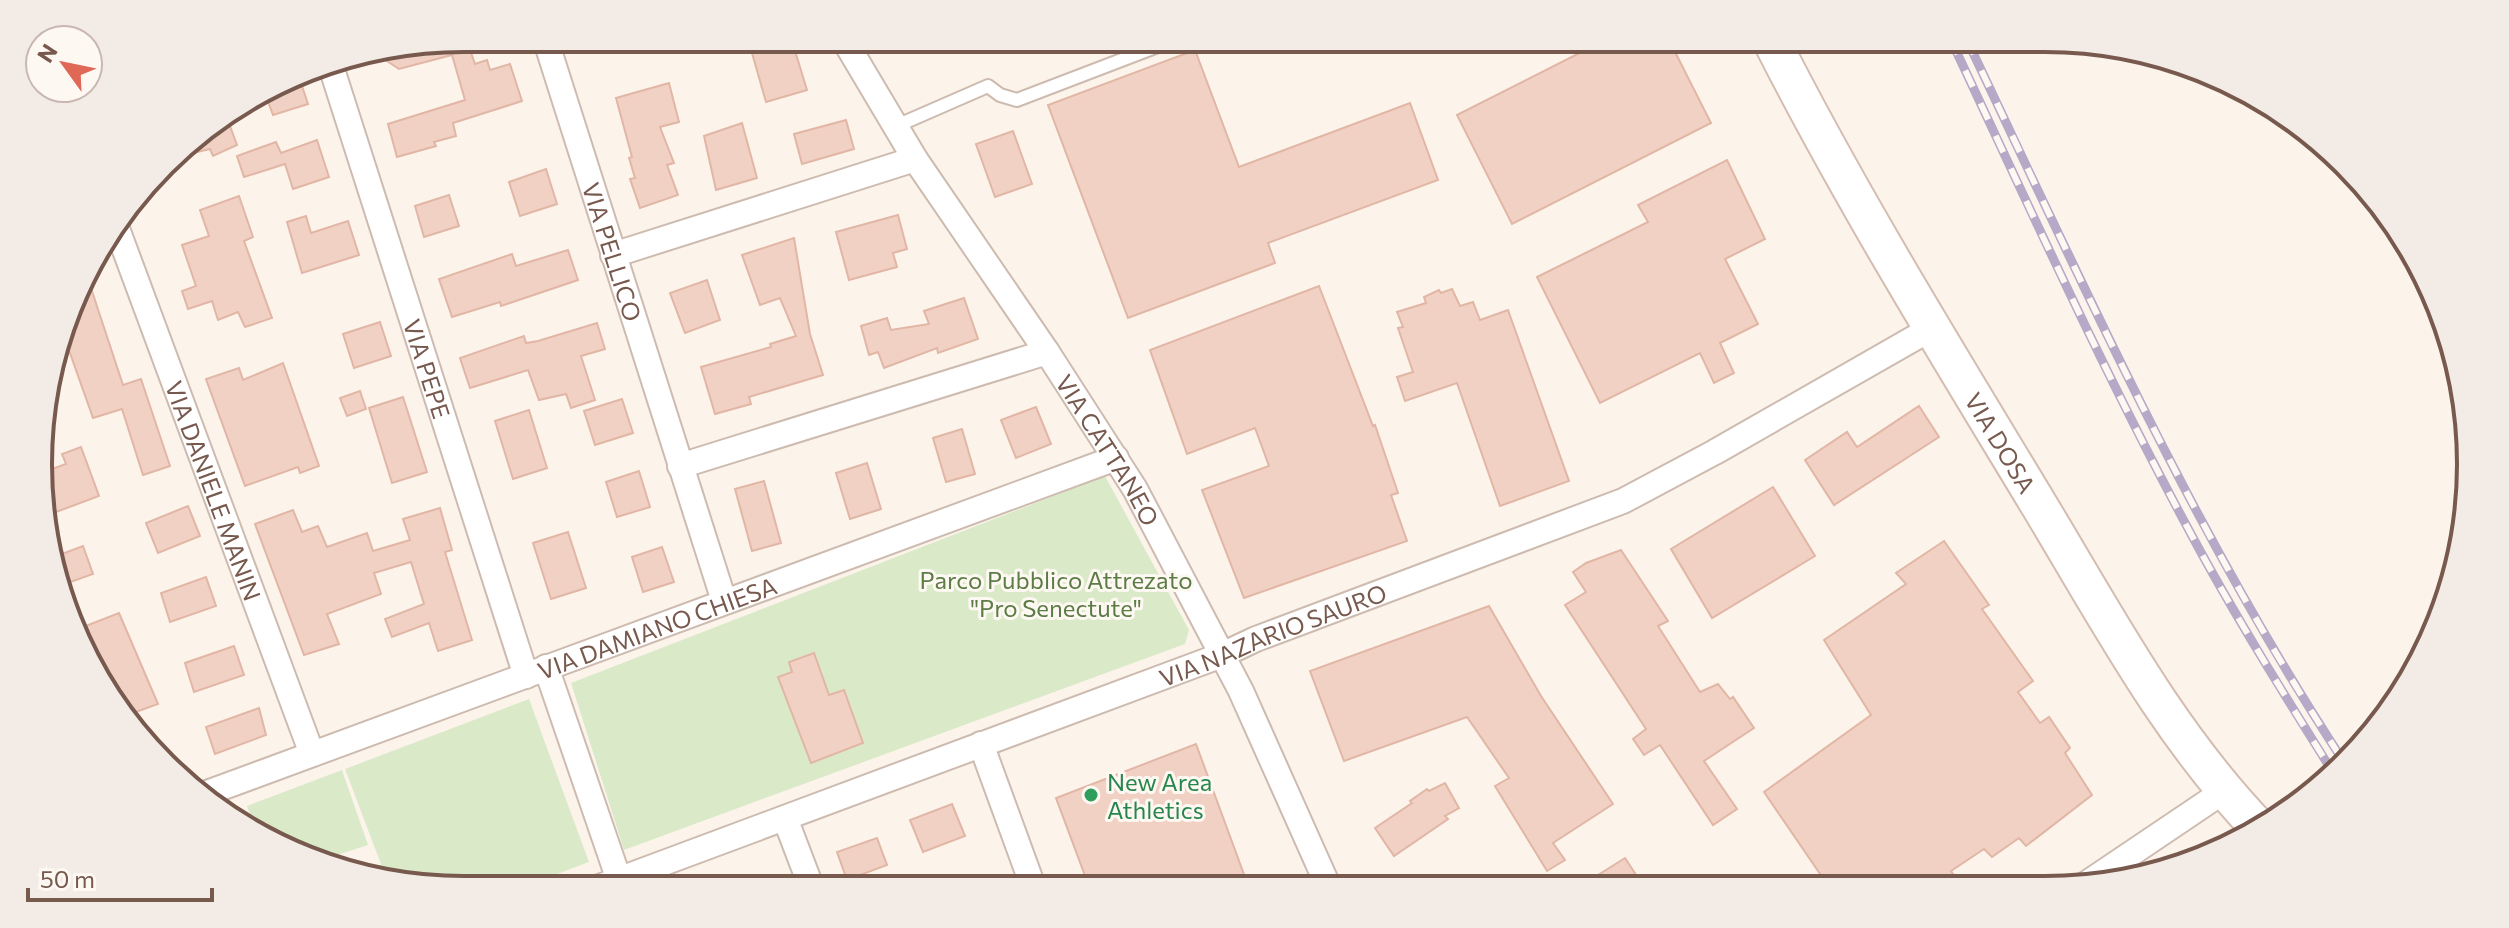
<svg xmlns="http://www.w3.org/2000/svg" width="2509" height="928" viewBox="0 0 2509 928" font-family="Commissioner,sans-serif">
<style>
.green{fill:#daeac9}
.building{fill:#f0d1c4;stroke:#e2b6a5;stroke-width:2}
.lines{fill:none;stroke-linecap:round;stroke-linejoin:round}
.lane-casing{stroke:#cebbb0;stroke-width:16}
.street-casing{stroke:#cebbb0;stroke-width:28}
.secondary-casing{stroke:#d4bdb0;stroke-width:40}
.lane{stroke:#fff;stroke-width:12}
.street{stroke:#fff;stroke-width:24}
.secondary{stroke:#fff;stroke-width:36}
.rail-casing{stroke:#b6a8c7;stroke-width:9}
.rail{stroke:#fef8f2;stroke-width:6;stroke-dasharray:18;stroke-linecap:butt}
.leisure-dot{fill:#2e9e5b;stroke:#fef8f2;stroke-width:3}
.labels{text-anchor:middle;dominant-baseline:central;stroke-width:6;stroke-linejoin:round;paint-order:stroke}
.street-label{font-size:24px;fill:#77594e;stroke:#fef8f2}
.park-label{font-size:24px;fill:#5c7c46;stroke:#fef8f2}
.leisure-label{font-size:24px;fill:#27864d;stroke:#fef8f2;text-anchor:start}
.rim{fill:none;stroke:#77594e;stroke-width:4}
</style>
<rect width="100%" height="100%" fill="#fcf4eb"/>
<!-- green -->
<g class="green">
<polygon points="1105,476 1189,630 1185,644 624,850 571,683"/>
<polygon points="529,699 589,862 515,890 464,890 387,880 345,769"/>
<polygon points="342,770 368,845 322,860 255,827 247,806"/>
</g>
<!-- building -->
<g class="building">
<polygon points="466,38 475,64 487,60 490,70 510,64 522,101 453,123 456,136 434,142 436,146 397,157 388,124 465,100 452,55 399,69 375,53"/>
<polygon points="1609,38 1668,38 1711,123 1512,224 1457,115"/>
<polygon points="792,41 807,90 766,102 752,53"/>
<polygon points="1195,50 1239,167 1410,103 1438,180 1268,243 1275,263 1128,318 1048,105"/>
<polygon points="299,77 308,104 273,115 266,96"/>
<polygon points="669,83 679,122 660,127 674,163 667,165 678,195 640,208 630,179 635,178 629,158 632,157 616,98"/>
<polygon points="227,118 237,145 213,156 210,149 172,158 183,143"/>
<polygon points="846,120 854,149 802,164 794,134"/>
<polygon points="742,123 757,178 716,190 704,136"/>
<polygon points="1013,131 1032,184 995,197 976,144"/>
<polygon points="317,140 329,177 293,189 285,164 244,177 237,156 276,142 281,153"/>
<polygon points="1727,160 1765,239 1725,259 1758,324 1720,343 1734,373 1714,383 1700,353 1600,403 1537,277 1648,222 1638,205"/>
<polygon points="546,169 557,204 520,216 509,182"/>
<polygon points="449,195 459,226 424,237 415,206"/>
<polygon points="239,196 253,237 244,241 272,318 245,327 238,312 218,320 212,301 188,309 182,291 196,286 182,245 209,236 200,210"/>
<polygon points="898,215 907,249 893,253 897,267 849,280 836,232"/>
<polygon points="306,216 311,233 348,221 359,255 302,273 287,222"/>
<polygon points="794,238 810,334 823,375 749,397 751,404 715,414 701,367 771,347 770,344 796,336 780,298 760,305 742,255"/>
<polygon points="568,250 578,280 501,306 500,302 452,317 439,279 512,254 516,266"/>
<polygon points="87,276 123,385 141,379 170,466 143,475 122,409 93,418 65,339"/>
<polygon points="707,280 720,320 685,333 670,293"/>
<polygon points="1319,286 1373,426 1375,425 1398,493 1391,495 1407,541 1244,598 1202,490 1269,466 1255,428 1187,454 1150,350"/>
<polygon points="1452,289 1460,306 1473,302 1480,320 1508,310 1569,481 1500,506 1457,383 1405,401 1397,377 1413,372 1398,328 1403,327 1397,312 1426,303 1424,297 1439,290 1441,293"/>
<polygon points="964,298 978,339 938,353 937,348 884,368 878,352 869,355 861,326 887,318 891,330 929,324 924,311"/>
<polygon points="380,322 391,356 354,368 343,334"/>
<polygon points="597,323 605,349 581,356 595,400 571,408 566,394 539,400 528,370 470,388 460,358 524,336 526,343 538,341"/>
<polygon points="283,363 319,466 300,473 298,467 245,486 206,379 239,368 243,380"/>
<polygon points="360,391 366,409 347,416 340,398"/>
<polygon points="403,397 427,472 392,483 369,408"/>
<polygon points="622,399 633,433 595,445 584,411"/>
<polygon points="1919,406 1939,437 1834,505 1805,460 1847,432 1857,447"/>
<polygon points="1036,407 1051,444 1016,458 1001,420"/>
<polygon points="529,410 547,468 513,479 495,421"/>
<polygon points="962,429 975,474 946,482 933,438"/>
<polygon points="81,447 99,496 56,512 51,500 45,502 44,472 66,464 62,454"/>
<polygon points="867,463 881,509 850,519 836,473"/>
<polygon points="639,471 650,507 617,517 606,482"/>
<polygon points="764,481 781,543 752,551 735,489"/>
<polygon points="1773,487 1815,556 1712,618 1671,549"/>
<polygon points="188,506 200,536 158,553 146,523"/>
<polygon points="440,508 452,550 445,552 472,640 438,651 429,623 392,637 385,619 424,604 411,562 374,573 381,594 327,614 339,644 304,655 255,524 293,510 302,532 318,526 327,547 367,533 373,551 410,540 403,519"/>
<polygon points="568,532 586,588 551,599 533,543"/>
<polygon points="1944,541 1989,605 1982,609 2033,681 2018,692 2040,723 2049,717 2070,748 2065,753 2092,795 2026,846 2019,838 1992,857 1984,849 1951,871 1962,887 1829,887 1764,792 1871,715 1824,640 1906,584 1896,573"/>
<polygon points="83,546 93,574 62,585 51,558"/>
<polygon points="662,547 674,582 643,592 632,557"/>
<polygon points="1621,550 1668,621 1658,626 1700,692 1718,684 1730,699 1733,697 1754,728 1704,761 1737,809 1713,825 1660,745 1644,755 1633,739 1646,729 1565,605 1586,592 1573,572 1586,563"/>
<polygon points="206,577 216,606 170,622 161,593"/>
<polygon points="1489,606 1541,696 1613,804 1553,843 1565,860 1547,871 1495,786 1509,778 1467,717 1344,761 1310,671"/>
<polygon points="119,613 158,704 125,716 102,660 96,662 83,627"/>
<polygon points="234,646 244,675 194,692 185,663"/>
<polygon points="814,653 829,695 844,690 863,743 811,763 778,677 792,672 789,662"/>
<polygon points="259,708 266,735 215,754 206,727"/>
<polygon points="1196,744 1249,888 1090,889 1056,798"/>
<polygon points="1445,783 1459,808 1445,816 1448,819 1394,856 1375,828 1412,803 1410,801 1427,789 1429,791"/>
<polygon points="952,804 965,836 923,852 910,820"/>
<polygon points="877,838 887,865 847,880 837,852"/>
<polygon points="1625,858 1644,887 1579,887"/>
</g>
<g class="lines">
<!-- lane casing -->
<g class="lane-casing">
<polyline id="lane" points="894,127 988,86 1000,95 1017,100 1179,38"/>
</g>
<!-- street casing -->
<g class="street-casing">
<g id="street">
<path id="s1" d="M545 38 724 601"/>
<path id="s2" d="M843 38 915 159 1047 352 1135 489 1241 691 1329 888"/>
<path id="s3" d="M329 60 526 676"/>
<path id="s4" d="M116 226 312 754"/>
<polyline points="613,255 915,159"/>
<polyline points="680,466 1047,352"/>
<polyline points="546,667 619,880"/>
<polyline points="981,744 1034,889"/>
<path id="s5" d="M199 796 1116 458"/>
<polyline points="785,818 812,889"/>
<polyline points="2083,886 2224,791"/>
<path id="s6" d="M591 890 1222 655 1256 639 1623 501 1715 452 1932 328"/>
</g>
</g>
<!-- secondary casing -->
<g class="secondary-casing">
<g id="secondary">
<path id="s7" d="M1770 38C1851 198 1946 351 2039 505 2106 616 2168 734 2260 829"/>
</g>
</g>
<!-- lane -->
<use href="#lane" class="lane"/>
<!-- street -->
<use href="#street" class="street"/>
<!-- secondary -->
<use href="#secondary" class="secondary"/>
<!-- rail casing -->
<g class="rail-casing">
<g id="rail">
<path d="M1950 38C2028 204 2104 373 2191 534 2235 616 2285 696 2334 774"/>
<path d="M1966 38C2083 284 2194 534 2344 762"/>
</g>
</g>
<!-- rail -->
<use href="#rail" class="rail"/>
</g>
<!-- markers -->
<circle class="leisure-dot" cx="1091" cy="795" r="8"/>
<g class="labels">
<!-- street labels -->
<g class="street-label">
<text stroke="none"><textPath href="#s1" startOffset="224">VIA PELLICO</textPath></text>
<text stroke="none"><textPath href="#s3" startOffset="324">VIA PEPE</textPath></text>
<text stroke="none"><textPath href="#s7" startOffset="466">VIA DOSA</textPath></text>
<text stroke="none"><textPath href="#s2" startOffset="490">VIA CATTANEO</textPath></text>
<text stroke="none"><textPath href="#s4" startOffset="282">VIA DANIELE MANIN</textPath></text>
<text stroke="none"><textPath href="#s5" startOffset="488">VIA DAMIANO CHIESA</textPath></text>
<text stroke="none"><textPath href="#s6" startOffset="728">VIA NAZARIO SAURO</textPath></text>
</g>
<!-- park labels -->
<g class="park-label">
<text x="1056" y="579">Parco Pubblico Attrezato<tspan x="1056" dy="28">"Pro Senectute"</tspan></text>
</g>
<!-- leisure labels -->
<g class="leisure-label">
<text x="1107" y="781">New Area<tspan x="1107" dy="28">Athletics</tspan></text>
</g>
</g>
<!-- crop -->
<path d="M0 0H2509V928H0ZM464 52H2045A412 412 0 0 1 2457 464V464A412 412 0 0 1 2045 876H464A412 412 0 0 1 52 464V464A412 412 0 0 1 464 52Z" fill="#f3ebe5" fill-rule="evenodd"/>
<path class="rim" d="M464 52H2045A412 412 0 0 1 2457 464V464A412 412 0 0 1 2045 876H464A412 412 0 0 1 52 464V464A412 412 0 0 1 464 52Z"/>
<!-- north arrow -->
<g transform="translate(64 64) rotate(303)"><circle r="38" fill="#fef8f2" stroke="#c8b8b0" stroke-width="2"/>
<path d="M0-6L14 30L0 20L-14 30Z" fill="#e06857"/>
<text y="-12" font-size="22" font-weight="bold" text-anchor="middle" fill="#77594e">N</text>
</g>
<!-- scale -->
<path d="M28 888v12h184v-12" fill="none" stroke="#77594e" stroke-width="4"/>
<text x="40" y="888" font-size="24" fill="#77594e" stroke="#fef8f2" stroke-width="6" paint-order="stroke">50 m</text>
</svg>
